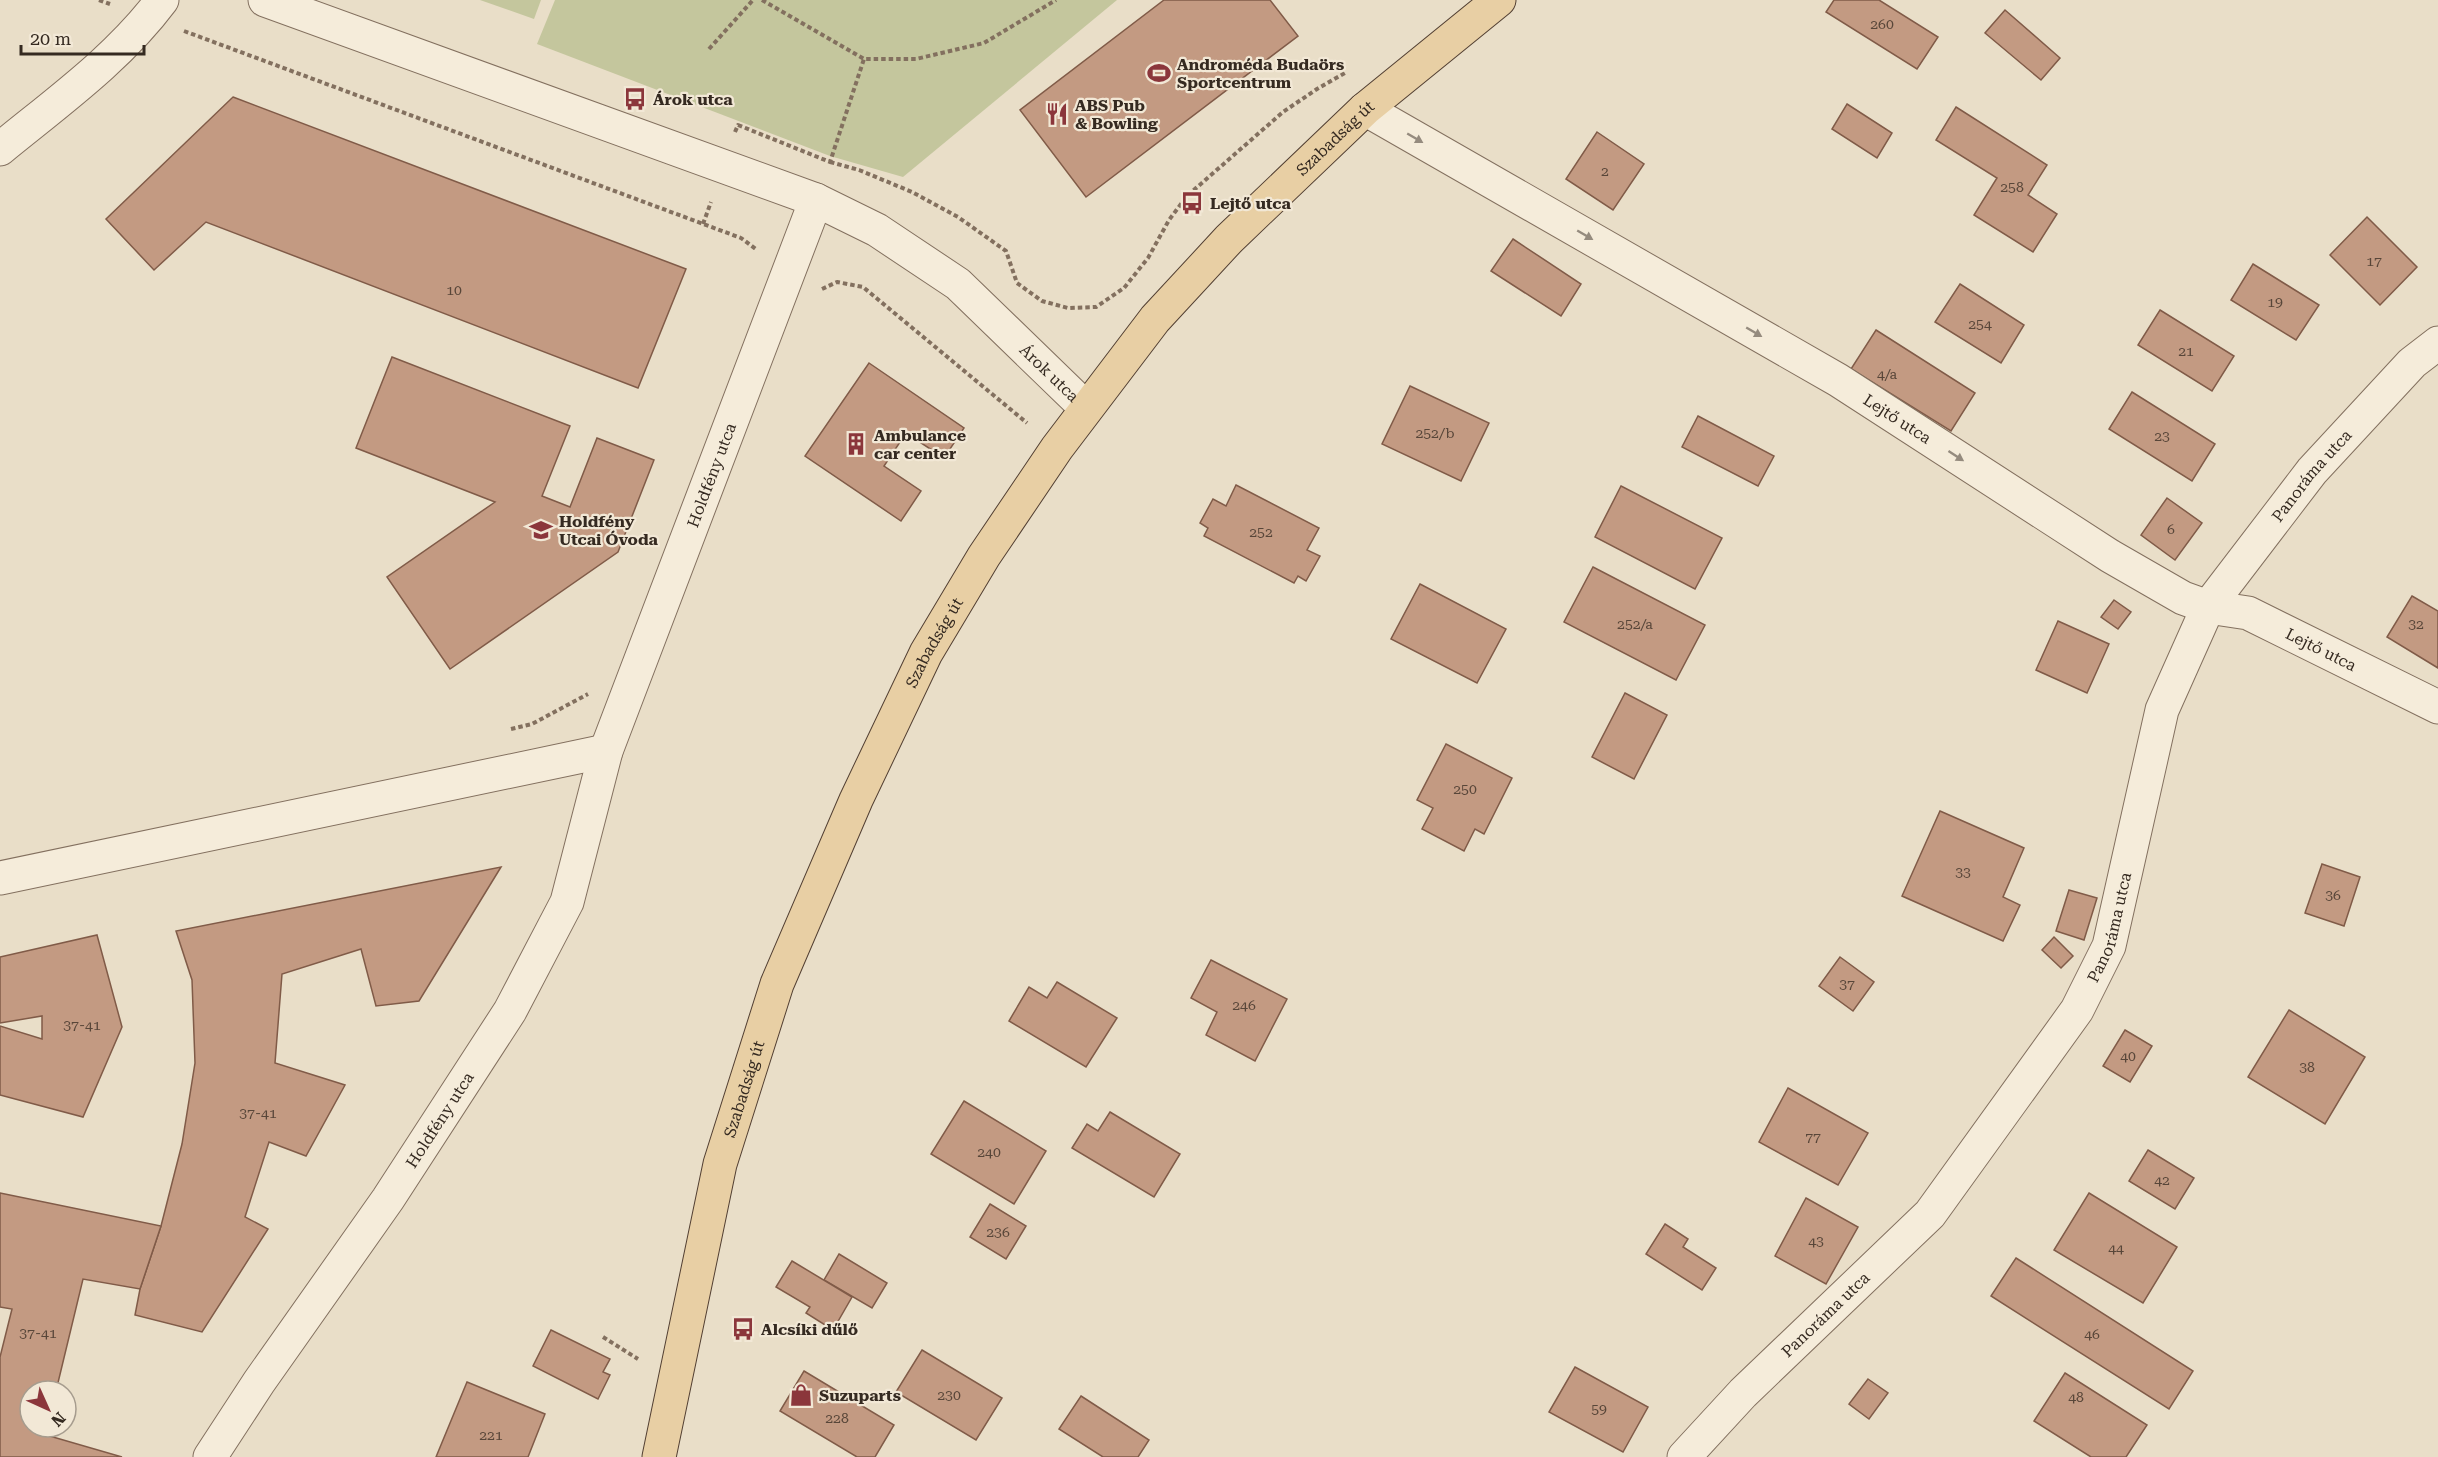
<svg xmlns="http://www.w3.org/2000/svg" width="2438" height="1457" viewBox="0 0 2438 1457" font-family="'Roboto Serif',serif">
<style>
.green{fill:#c4c69d}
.building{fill:#c39a82;stroke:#805b48;stroke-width:1.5}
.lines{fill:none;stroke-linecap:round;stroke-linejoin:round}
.street-casing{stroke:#83705f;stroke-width:35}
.primary-casing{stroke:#523f32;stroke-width:35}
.path{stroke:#83705f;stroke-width:4;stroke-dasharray:4.5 3;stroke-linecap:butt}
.street{stroke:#f5ecda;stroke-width:33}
.primary{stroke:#e8cfa4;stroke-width:33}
.oneway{fill:#958b7e}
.labels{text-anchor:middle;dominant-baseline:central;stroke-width:4.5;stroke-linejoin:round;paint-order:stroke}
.number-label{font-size:14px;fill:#584639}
.poi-label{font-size:16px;font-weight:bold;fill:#352a21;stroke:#f2e8d6;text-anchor:start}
.street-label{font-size:16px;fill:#352a21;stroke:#f2e8d6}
</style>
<rect width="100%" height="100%" fill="#e9dec8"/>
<!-- green -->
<g class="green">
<polygon points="480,0 541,0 534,19"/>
<polygon points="555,0 1117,0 903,177 830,156 537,44"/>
</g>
<!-- building -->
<g class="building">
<polygon points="1164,0 1270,0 1298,36 1086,197 1020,110"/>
<polygon points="1834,0 1879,0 1938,37 1917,69 1826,12"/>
<polygon points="2005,10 2060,58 2041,80 1985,33"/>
<polygon points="233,97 686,269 638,388 206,222 154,270 106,219"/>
<polygon points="1847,104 1892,133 1877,158 1832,129"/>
<polygon points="1956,107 2047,165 2028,195 2057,214 2033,252 1974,215 1997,178 1936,140"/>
<polygon points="1597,132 1644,164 1613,210 1566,179"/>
<polygon points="2367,217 2417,267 2380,305 2330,255"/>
<polygon points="1513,239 1581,284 1561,316 1491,271"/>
<polygon points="2253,264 2319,305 2296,340 2231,300"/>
<polygon points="1960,284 2024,325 2001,363 1935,322"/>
<polygon points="2160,310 2234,356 2212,391 2138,345"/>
<polygon points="1876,330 1975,393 1951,431 1851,369"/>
<polygon points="392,357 570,426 542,496 570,507 597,438 654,460 618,552 450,669 387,577 495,502 356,448"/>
<polygon points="869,363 964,428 944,458 906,433 884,466 921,491 901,521 805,456"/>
<polygon points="1410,386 1489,423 1461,481 1382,444"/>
<polygon points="2132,392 2215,444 2192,481 2109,429"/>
<polygon points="1698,416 1774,456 1758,486 1682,447"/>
<polygon points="1236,485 1319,528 1307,550 1320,556 1306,581 1298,576 1294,583 1204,536 1208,528 1200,523 1213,499 1226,506"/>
<polygon points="1621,486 1722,538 1695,589 1595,537"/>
<polygon points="2167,498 2202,523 2175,560 2141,535"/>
<polygon points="1593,567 1705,625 1676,680 1564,622"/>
<polygon points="1420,584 1506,629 1477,683 1391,639"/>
<polygon points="2412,596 2438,611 2438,668 2387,637"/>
<polygon points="2114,600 2131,612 2118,629 2101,617"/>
<polygon points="2058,621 2109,644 2087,693 2036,670"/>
<polygon points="1625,693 1667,715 1634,779 1592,757"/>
<polygon points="1446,744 1512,778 1484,834 1475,829 1464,851 1422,829 1433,808 1417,800"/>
<polygon points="1940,811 2024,848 2003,897 2020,905 2003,941 1902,896"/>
<polygon points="2322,864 2360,877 2344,926 2305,913"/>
<polygon points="501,867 419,1001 376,1006 361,949 282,974 275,1063 345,1085 306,1156 269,1142 245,1217 268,1229 202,1332 135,1315 140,1289 161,1226 182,1144 195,1063 192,980 176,931"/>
<polygon points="2069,890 2097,898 2084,940 2056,931"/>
<polygon points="97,935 122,1027 83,1117 0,1095 0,1026 42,1039 42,1016 0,1023 0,957"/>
<polygon points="2054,937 2073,956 2061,968 2042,950"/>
<polygon points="1840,957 1874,982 1853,1011 1819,986"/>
<polygon points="1211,960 1287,999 1255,1061 1206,1035 1217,1012 1191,998"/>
<polygon points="1057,982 1117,1018 1086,1067 1009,1021 1029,987 1047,998"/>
<polygon points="2289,1010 2365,1057 2325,1124 2248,1077"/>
<polygon points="2125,1030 2152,1046 2130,1082 2103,1066"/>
<polygon points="1788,1088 1868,1133 1838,1185 1759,1142"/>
<polygon points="964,1101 1046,1151 1014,1204 931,1154"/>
<polygon points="1110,1112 1180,1154 1154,1197 1072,1148 1087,1124 1098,1131"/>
<polygon points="2148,1150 2194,1178 2175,1209 2129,1181"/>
<polygon points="0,1193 161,1226 140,1289 83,1279 56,1391 30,1391 30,1427 48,1427 46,1435 122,1457 0,1457 0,1357 12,1309 0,1307"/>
<polygon points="2089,1193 2177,1247 2143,1303 2054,1250"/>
<polygon points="1806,1198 1858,1227 1826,1284 1775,1256"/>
<polygon points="990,1204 1026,1226 1006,1259 970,1237"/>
<polygon points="1665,1224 1688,1239 1683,1247 1716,1268 1702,1290 1646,1254"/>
<polygon points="839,1254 887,1283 872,1308 824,1280"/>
<polygon points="2016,1258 2193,1371 2169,1409 1991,1296"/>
<polygon points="792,1261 852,1297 833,1330 806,1313 810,1307 776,1287"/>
<polygon points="551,1330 610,1359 603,1372 610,1375 598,1399 533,1366"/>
<polygon points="922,1350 1002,1398 976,1440 896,1392"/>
<polygon points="1575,1367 1648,1407 1623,1452 1549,1412"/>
<polygon points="804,1371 894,1425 875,1457 857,1457 780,1411"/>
<polygon points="2065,1373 2147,1425 2126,1457 2091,1457 2034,1421"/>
<polygon points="1868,1379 1888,1393 1869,1419 1849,1404"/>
<polygon points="467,1382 545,1414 528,1457 436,1457"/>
<polygon points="1081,1396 1149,1440 1138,1457 1103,1457 1059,1429"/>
</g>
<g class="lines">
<!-- street casing -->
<g class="street-casing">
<g id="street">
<path id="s1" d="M265 0 816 200 877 230 958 284 1086 408"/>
<path id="s2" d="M1365 109 1838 380 2110 556 2183 598 2208 607 2248 613 2438 707"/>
<path d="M0 149C56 103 118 59 162 0"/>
<polyline points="0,878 606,751"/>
<path id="s3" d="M210 1457 259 1382 388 1199 510 1011 567 902 606 751 816 200"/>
<path id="s4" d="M1684 1457 1743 1393 1930 1214 2077 1010 2109 946 2162 710 2208 607 2312 471 2412 363 2438 343"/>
</g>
</g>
<!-- primary casing -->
<g class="primary-casing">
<g id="primary">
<path id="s5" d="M659 1457 720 1164 777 984 856 800 926 653 984 556 1057 448 1155 319 1229 239 1365 109 1499 0"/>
</g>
</g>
<!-- path -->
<g class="path">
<polyline points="99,0 110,4"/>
<polyline points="762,0 864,59 916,59 984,43 1056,0"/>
<polyline points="184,31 741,238 757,250"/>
<polyline points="709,49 753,0"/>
<polyline points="735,132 738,125 830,162 864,59"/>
<polyline points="830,162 859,170 912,192 958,217 1006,251 1017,283 1042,301 1068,308 1096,307 1124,288 1148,258 1169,220 1187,196 1283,112 1317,89 1345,73"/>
<polyline points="703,224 711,202"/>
<polyline points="822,289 837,282 863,287 1027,423"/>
<polyline points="511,729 532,724 588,694"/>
<polyline points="603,1337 638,1359"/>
</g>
<!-- street -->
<use href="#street" class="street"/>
<!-- primary -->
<use href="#primary" class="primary"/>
</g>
<!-- one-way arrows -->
<defs><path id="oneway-solid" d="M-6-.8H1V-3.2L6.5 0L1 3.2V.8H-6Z" transform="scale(1.5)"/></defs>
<g class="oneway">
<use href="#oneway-solid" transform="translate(1415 138) rotate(30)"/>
<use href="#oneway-solid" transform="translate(1585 235) rotate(30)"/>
<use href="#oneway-solid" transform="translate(1754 332) rotate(30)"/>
<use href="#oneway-solid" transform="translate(1956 456) rotate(33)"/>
</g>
<!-- icons -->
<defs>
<g id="stadium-bare" transform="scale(1.8)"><path d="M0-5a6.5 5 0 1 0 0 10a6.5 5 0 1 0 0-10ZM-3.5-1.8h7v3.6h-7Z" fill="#8b363b" stroke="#f2e8d6" stroke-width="2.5" paint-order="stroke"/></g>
<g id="bus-bare" transform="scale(1.8)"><path d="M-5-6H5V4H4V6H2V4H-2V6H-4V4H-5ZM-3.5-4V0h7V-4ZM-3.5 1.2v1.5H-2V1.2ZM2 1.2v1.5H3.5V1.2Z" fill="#8b363b" stroke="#f2e8d6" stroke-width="2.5" paint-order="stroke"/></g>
<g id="restaurant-bare" transform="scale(1.8)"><path d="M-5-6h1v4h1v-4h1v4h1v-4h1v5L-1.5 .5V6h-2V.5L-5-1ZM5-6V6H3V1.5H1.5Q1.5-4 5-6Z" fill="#8b363b" stroke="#f2e8d6" stroke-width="2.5" paint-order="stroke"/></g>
<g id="building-bare" transform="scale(1.8)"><path d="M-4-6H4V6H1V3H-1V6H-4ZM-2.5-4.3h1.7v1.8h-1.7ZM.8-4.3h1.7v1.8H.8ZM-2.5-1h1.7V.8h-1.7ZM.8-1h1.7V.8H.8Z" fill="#8b363b" stroke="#f2e8d6" stroke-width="2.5" paint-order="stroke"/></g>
<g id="school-bare" transform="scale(1.8)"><path d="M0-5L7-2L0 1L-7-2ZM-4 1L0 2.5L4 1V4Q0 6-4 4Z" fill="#8b363b" stroke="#f2e8d6" stroke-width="2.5" paint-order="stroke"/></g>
<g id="shop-bare" transform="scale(1.8)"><path d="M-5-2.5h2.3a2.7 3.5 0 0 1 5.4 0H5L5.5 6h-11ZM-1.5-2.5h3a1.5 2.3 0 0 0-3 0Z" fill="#8b363b" stroke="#f2e8d6" stroke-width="2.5" paint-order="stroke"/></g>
</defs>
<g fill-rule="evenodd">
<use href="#stadium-bare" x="1159" y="73"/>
<use href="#bus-bare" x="635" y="99"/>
<use href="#restaurant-bare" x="1057" y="114"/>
<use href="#bus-bare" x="1192" y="203"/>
<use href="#building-bare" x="856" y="444"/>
<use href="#school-bare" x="541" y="530"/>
<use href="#bus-bare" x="743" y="1329"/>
<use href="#shop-bare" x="801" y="1395"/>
</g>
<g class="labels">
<!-- number labels -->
<g class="number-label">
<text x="1882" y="24">260</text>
<text x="1605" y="171">2</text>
<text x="2012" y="187">258</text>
<text x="2374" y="261">17</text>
<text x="454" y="290">10</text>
<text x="2275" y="302">19</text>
<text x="1980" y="324">254</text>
<text x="2186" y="351">21</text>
<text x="1887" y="374">4/a</text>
<text x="1435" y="433">252/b</text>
<text x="2162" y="436">23</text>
<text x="2171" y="529">6</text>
<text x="1261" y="532">252</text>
<text x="1635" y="624">252/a</text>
<text x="2416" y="624">32</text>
<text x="1465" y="789">250</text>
<text x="1963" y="872">33</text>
<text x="2333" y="895">36</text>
<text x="1847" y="984">37</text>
<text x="1244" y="1005">246</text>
<text x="82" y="1025">37-41</text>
<text x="2128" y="1056">40</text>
<text x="2307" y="1067">38</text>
<text x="258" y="1113">37-41</text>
<text x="1813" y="1137">77</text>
<text x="989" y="1152">240</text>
<text x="2162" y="1180">42</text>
<text x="998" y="1232">236</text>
<text x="1816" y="1241">43</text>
<text x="2116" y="1248">44</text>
<text x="38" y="1333">37-41</text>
<text x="2092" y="1334">46</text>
<text x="949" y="1395">230</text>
<text x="2076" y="1397">48</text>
<text x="1599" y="1409">59</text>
<text x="837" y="1418">228</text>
<text x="491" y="1435">221</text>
</g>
<!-- poi labels -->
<g class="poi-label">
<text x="1177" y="64">Androméda Budaörs<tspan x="1177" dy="18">Sportcentrum</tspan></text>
<text x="653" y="99">Árok utca</text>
<text x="1075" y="105">ABS Pub<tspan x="1075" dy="18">&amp; Bowling</tspan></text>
<text x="1210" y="203">Lejtő utca</text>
<text x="874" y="435">Ambulance<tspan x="874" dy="18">car center</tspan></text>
<text x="559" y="521">Holdfény<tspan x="559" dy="18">Utcai Óvoda</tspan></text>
<text x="761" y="1329">Alcsíki dűlő</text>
<text x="819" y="1395">Suzuparts</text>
</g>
<!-- street labels -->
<g class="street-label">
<text stroke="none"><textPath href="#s5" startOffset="1512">Szabadság út</textPath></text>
<text stroke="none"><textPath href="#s1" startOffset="879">Árok utca</textPath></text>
<text stroke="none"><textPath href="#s2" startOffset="616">Lejtő utca</textPath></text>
<text stroke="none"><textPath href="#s4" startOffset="1191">Panoráma utca</textPath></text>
<text stroke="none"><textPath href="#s3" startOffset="1112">Holdfény utca</textPath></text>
<text stroke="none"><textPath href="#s5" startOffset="864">Szabadság út</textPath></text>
<text stroke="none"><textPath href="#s2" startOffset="1102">Lejtő utca</textPath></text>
<text stroke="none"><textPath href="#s4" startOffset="687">Panoráma utca</textPath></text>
<text stroke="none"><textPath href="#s5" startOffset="378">Szabadság út</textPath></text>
<text stroke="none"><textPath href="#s3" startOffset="408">Holdfény utca</textPath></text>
<text stroke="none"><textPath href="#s4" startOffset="201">Panoráma utca</textPath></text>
</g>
</g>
<!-- north arrow -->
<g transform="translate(48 1409) rotate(135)"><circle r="28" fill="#f2e8d6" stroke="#a69c8e" stroke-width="1.5"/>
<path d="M0-4.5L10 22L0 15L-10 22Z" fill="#8b363b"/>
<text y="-9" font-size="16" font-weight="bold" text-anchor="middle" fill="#352a21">N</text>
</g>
<!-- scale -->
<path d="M21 45v9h123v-9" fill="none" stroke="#352a21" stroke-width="3"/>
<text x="30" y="45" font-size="18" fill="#352a21" stroke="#f2e8d6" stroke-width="4.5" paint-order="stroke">20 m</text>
</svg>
